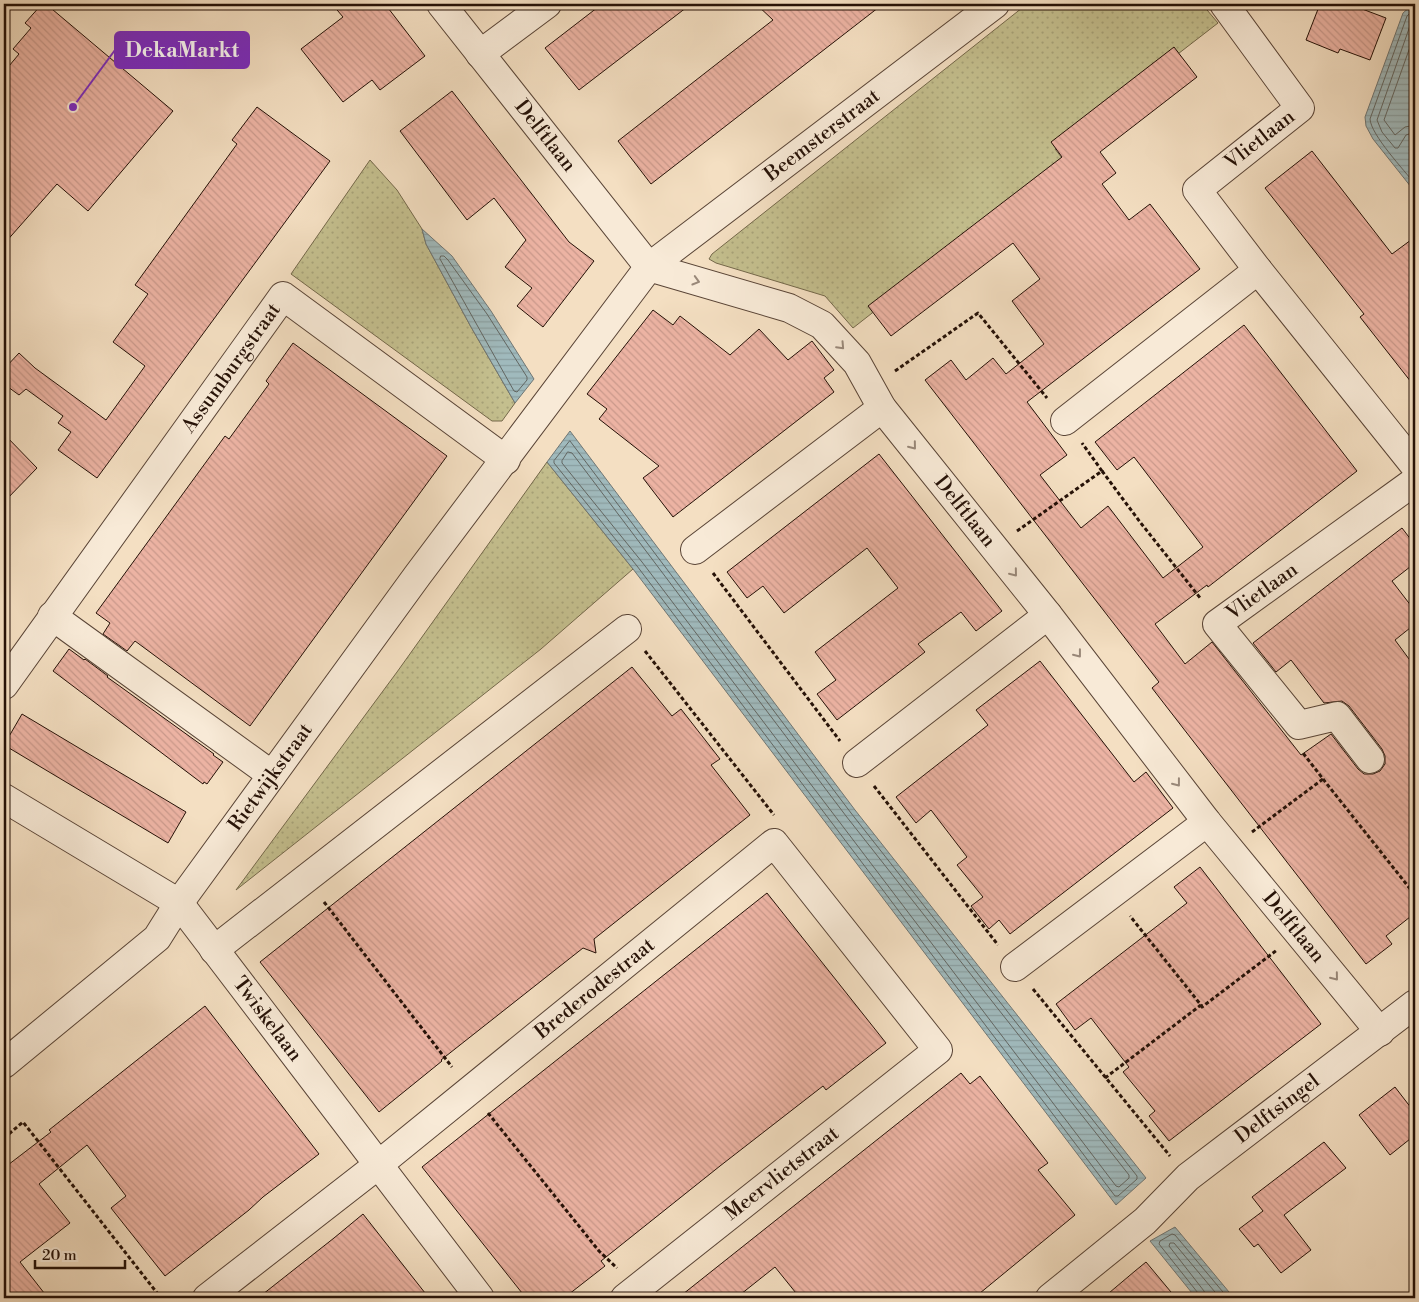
<svg xmlns="http://www.w3.org/2000/svg" width="1419" height="1302" viewBox="0 0 1419 1302" font-family="'Libre Bodoni',serif">
<style>
.grass{fill:url(#grass-dots);stroke:#74684a}
.water{fill:url(#water-rules);stroke:#6f7674}
.lines{fill:none;stroke-linecap:round;stroke-linejoin:round}
.shore{stroke:#626662;stroke-width:1}
.building{fill:url(#building-back-hatch);stroke:#251107}
.minor-casing{stroke:#594436;stroke-width:30}
.path{stroke:#251107;stroke-width:3;stroke-dasharray:4 2.5;stroke-linecap:butt}
.minor{stroke:#f8ead7;stroke-width:28}
.oneway{stroke:#998879}
.labels{text-anchor:middle;dominant-baseline:central;stroke-width:5;stroke-linejoin:round;paint-order:stroke}
.street-label{font-size:20px;fill:#251107;stroke:#f8ead7}
.leader{fill:none;stroke:#7b2cbf;stroke-width:2}
.callout-dot{fill:#7b2cbf;stroke:#f8ead7;stroke-width:2}
.callout{fill:#7b2cbf;stroke:#7b2cbf;stroke-width:2}
.callout-label{font-size:21px;text-anchor:middle;font-weight:bold;fill:#fff}
</style>
<defs>
<pattern id="grass-dots" width="8" height="8" patternUnits="userSpaceOnUse" patternTransform="scale(1.25)"><rect width="8" height="8" fill="#c4bf8e"/><path d="M2 2h.1M6 6h.1" fill="none" stroke="#a8a379" stroke-width="1.8" stroke-linecap="round"/></pattern>
<pattern id="water-rules" width="6" height="5" patternUnits="userSpaceOnUse" patternTransform="scale(1.25)"><rect width="6" height="5" fill="#a0babd"/><path d="M0 2.5h6" fill="none" stroke="#8a9fa1"/></pattern>
<pattern id="building-back-hatch" width="6" height="6" patternUnits="userSpaceOnUse" patternTransform="scale(1.25)"><rect width="6" height="6" fill="#ecb3a3"/><path d="M-1 5l2 2M0 0l6 6M5-1l2 2" fill="none" stroke="#ca998b"/></pattern>
</defs>
<rect width="100%" height="100%" fill="#f4dfc2"/>
<filter id="stains"><feTurbulence type="fractalNoise" baseFrequency=".004" numOctaves="4"/><feColorMatrix values="0 0 0 0 .2 0 0 0 0 .09 0 0 0 0 .02 0 0 0 .5 -.17"/></filter>
<radialGradient id="worn" r=".72"><stop offset=".6" stop-color="#630" stop-opacity="0"/><stop offset="1" stop-color="#630" stop-opacity=".3"/></radialGradient>
<!-- grass -->
<g class="grass">
<polygon points="1027,4 1202,4 1218,23 1055,149 1065,162 853,328 825,296 716,263 709,259 712,254"/>
<polygon points="370,160 397,190 422,229 426,244 471,327 515,403 502,421 492,421 291,274"/>
<polygon points="547,462 633,569 541,649 236,890 397,672"/>
</g>
<!-- water -->
<g class="water">
<polygon points="1411,6 1415,7 1415,140 1409,150 1415,158 1415,192 1373,139 1366,126 1365,117 1403,13"/>
<polygon points="422,229 452,256 491,311 534,379 515,403 471,327 426,244"/>
<polygon points="570,431 855,810 1146,1178 1116,1205 633,569 547,462"/>
<polygon points="1175,1227 1234,1298 1196,1298 1150,1241"/>
</g>
<g class="lines">
<!-- shore -->
<g class="shore">
<path d="M1415 12H1411L1407 16 1370 119C1371 135 1404 170 1415 184"/>
<polyline points="1415,18 1412,20 1377,120 1382,132 1395,148 1398,148 1406,135 1415,132"/>
<polyline points="1415,33 1384,120 1395,135 1405,127 1415,125"/>
<polygon points="441,256 444,256 448,260 487,314 527,377 527,380 517,392 514,391 440,259"/>
<polygon points="570,441 851,813 1137,1176 1137,1179 1118,1196 1115,1196 637,566 554,463 554,461"/>
<polygon points="568,452 572,453 846,816 1129,1175 1129,1178 1119,1187 1116,1186 642,562 562,463 562,461"/>
<polyline points="1199,1298 1198,1293 1159,1244 1160,1241 1172,1234 1175,1235 1228,1298"/>
<polyline points="1206,1298 1204,1291 1169,1246 1170,1243 1174,1243 1220,1298"/>
</g>
</g>
<!-- building -->
<g class="building">
<polygon points="42,4 46,4 173,111 88,211 57,184 4,244 4,72 19,54 13,49 31,28 25,23"/>
<polygon points="332,4 385,4 425,56 380,90 372,80 343,102 301,49 343,17"/>
<polygon points="602,4 691,4 579,90 545,48"/>
<polygon points="756,4 883,4 651,184 618,141 773,20"/>
<polygon points="1320,4 1349,4 1386,18 1370,60 1340,49 1338,53 1306,40"/>
<polygon points="1174,47 1197,77 1100,152 1116,173 1102,184 1129,220 1150,204 1200,269 1027,402 1067,455 1040,475 1081,528 1108,506 1163,578 1203,547 1134,457 1117,470 1095,442 1244,325 1357,471 1208,587 1207,585 1155,624 1185,664 1212,642 1301,755 1331,734 1358,769 1364,774 1373,774 1380,771 1385,764 1385,756 1382,749 1349,706 1342,701 1324,703 1291,660 1276,672 1253,643 1402,528 1415,545 1415,563 1392,581 1415,611 1415,624 1395,640 1415,667 1415,913 1386,936 1392,944 1366,964 1152,688 1159,682 925,380 951,360 966,380 993,358 1006,374 1044,344 1012,301 1040,279 1013,243 891,336 868,306 1062,157 1051,142"/>
<polygon points="452,91 569,242 594,261 543,327 517,306 532,288 505,267 526,240 494,198 467,220 400,131"/>
<polygon points="257,107 330,161 97,478 58,450 71,432 58,423 63,416 26,389 19,395 4,384 4,369 19,353 35,368 106,420 145,366 113,342 148,294 135,285 237,144 232,140"/>
<polygon points="1312,151 1392,254 1415,237 1415,387 1360,317 1364,314 1265,188"/>
<polygon points="653,310 673,325 680,316 730,355 759,329 788,360 812,341 834,370 824,378 834,392 673,517 643,478 659,466 599,419 607,409 587,394"/>
<polygon points="293,343 447,456 250,726 135,641 127,651 103,634 110,623 96,613 225,436 229,439 269,384 266,381"/>
<polygon points="4,434 37,468 4,502"/>
<polygon points="879,454 1002,611 976,631 961,612 918,644 925,652 837,720 817,694 836,680 815,652 898,588 867,548 784,613 763,586 747,598 727,572"/>
<polygon points="69,649 84,660 85,659 108,676 107,677 214,754 213,755 223,762 207,784 204,782 203,784 53,671"/>
<polygon points="1040,661 1134,782 1146,772 1173,808 1010,934 999,920 989,929 971,906 983,897 957,865 967,857 931,810 916,823 896,797 988,725 976,710"/>
<polygon points="632,667 672,716 681,709 720,759 711,765 750,815 594,939 596,953 583,948 441,1060 442,1061 379,1112 260,962"/>
<polygon points="22,714 186,812 168,843 4,745"/>
<polygon points="1200,867 1321,1024 1169,1141 1149,1116 1155,1111 1123,1072 1129,1067 1091,1018 1075,1030 1056,1004 1187,903 1174,887"/>
<polygon points="767,893 886,1043 826,1090 823,1086 720,1166 601,1261 605,1266 564,1298 526,1298 422,1167"/>
<polygon points="205,1006 319,1154 263,1197 249,1210 165,1276 111,1208 126,1196 87,1145 39,1184 70,1223 20,1262 48,1298 4,1298 4,1168 51,1132 49,1130"/>
<polygon points="961,1073 970,1084 980,1076 1048,1163 1038,1170 1075,1215 974,1298 800,1298 775,1267 736,1298 678,1298"/>
<polygon points="1395,1087 1415,1113 1415,1135 1390,1155 1359,1115"/>
<polygon points="1324,1142 1346,1168 1284,1215 1311,1250 1281,1273 1258,1244 1254,1247 1239,1229 1263,1211 1252,1197"/>
<polygon points="363,1214 429,1298 258,1298 334,1238"/>
<polygon points="1146,1262 1176,1298 1103,1298 1135,1271"/>
</g>
<g class="lines">
<!-- minor casing -->
<g class="minor-casing">
<g id="minor">
<path id="s1" d="M441 4 649 267 789 308 822 325 857 363 882 408 1048 615 1207 822 1380 1032"/>
<polyline points="1224,4 1300,108 1197,190 1258,270 1415,466"/>
<polyline points="480,54 547,4"/>
<polyline points="1065,421 1258,270"/>
<polyline points="695,550 882,408"/>
<polyline points="52,616 272,775"/>
<path id="s2" d="M4 685 283 296 506 460"/>
<path id="s3" d="M1370 759 1337 716 1299 725 1217 624 1415 481"/>
<polyline points="857,763 1048,615"/>
<path id="s4" d="M4 798 179 903 480 1298"/>
<polyline points="214,950 627,629"/>
<polyline points="1015,967 1207,822"/>
<path id="s5" d="M4 1064 157 938 179 903 417 576 649 267 995 4"/>
<path id="s6" d="M207 1298 378 1165 774 843 938 1050 625 1298"/>
<path id="s7" d="M1050 1298 1145 1221 1188 1177 1415 1004"/>
</g>
</g>
<!-- path -->
<g class="path">
<polyline points="895,371 978,313 1047,398"/>
<polyline points="1102,471 1140,522 1201,599"/>
<polyline points="1017,531 1102,471 1082,443"/>
<polyline points="713,573 840,741"/>
<polyline points="645,651 774,815"/>
<polyline points="1323,779 1415,895"/>
<polyline points="874,786 998,945"/>
<polyline points="1252,832 1323,779 1303,753"/>
<polyline points="324,902 452,1067"/>
<polyline points="1033,989 1170,1156"/>
<polyline points="1201,1005 1202,1007 1277,950"/>
<polyline points="1105,1078 1201,1005 1130,916"/>
<polyline points="488,1113 599,1251 617,1268"/>
<polyline points="4,1138 23,1122 161,1298"/>
</g>
<!-- minor -->
<use href="#minor" class="minor"/>
</g>
<!-- one-way arrows -->
<defs><path id="oneway-chevron" d="M-2-3.5L2.5 0L-2 3.5" fill="none" stroke-width="1.6" stroke-linecap="round" stroke-linejoin="round" transform="scale(1.25)"/></defs>
<g class="oneway">
<use href="#oneway-chevron" transform="translate(696 281) rotate(16)"/>
<use href="#oneway-chevron" transform="translate(841 346) rotate(47)"/>
<use href="#oneway-chevron" transform="translate(913 446) rotate(51)"/>
<use href="#oneway-chevron" transform="translate(1014 573) rotate(51)"/>
<use href="#oneway-chevron" transform="translate(1078 654) rotate(52)"/>
<use href="#oneway-chevron" transform="translate(1177 783) rotate(52)"/>
<use href="#oneway-chevron" transform="translate(1335 977) rotate(51)"/>
</g>
<g class="labels">
<!-- street labels -->
<g class="street-label">
<text stroke="none"><textPath href="#s5" startOffset="1248">Beemsterstraat</textPath></text>
<text stroke="none"><textPath href="#s1" startOffset="168">Delftlaan</textPath></text>
<text transform="translate(1260 140) rotate(-38)">Vlietlaan</text>
<text stroke="none"><textPath href="#s2" startOffset="390">Assumburgstraat</textPath></text>
<text stroke="none"><textPath href="#s1" startOffset="754">Delftlaan</textPath></text>
<text stroke="none"><textPath href="#s3" startOffset="279">Vlietlaan</textPath></text>
<text stroke="none"><textPath href="#s5" startOffset="395">Rietwijkstraat</textPath></text>
<text stroke="none"><textPath href="#s1" startOffset="1284">Delftlaan</textPath></text>
<text stroke="none"><textPath href="#s6" startOffset="496">Brederodestraat</textPath></text>
<text stroke="none"><textPath href="#s4" startOffset="350">Twiskelaan</textPath></text>
<text stroke="none"><textPath href="#s7" startOffset="296">Delftsingel</textPath></text>
<text transform="translate(782 1174) rotate(-38)">Meervlietstraat</text>
</g>
</g>
<!-- callouts -->
<path class="leader" d="M73 107L115 50"/>
<circle class="callout-dot" cx="73" cy="107" r="5"/>
<rect class="callout" x="115" y="32" width="134" height="36" rx="5"/>
<g class="callout-label">
<text x="182" y="57">DekaMarkt</text>
</g>
<!-- margin -->
<rect width="1419" height="1302" fill="none" stroke="#f4dfc2" stroke-width="20"/>
<rect x="5" y="5" width="1409" height="1292" fill="none" stroke="#251107" stroke-width="2.5"/>
<rect x="10" y="10" width="1399" height="1282" fill="none" stroke="#251107"/>
<!-- scale -->
<path d="M35 1260v8h90v-8" fill="none" stroke="#251107" stroke-width="2.5"/>
<text x="42" y="1260" font-size="15" fill="#251107" stroke="#f8ead7" stroke-width="4" paint-order="stroke">20 m</text>
<rect width="100%" height="100%" filter="url(#stains)"/>
<rect width="100%" height="100%" fill="url(#worn)"/>
</svg>
